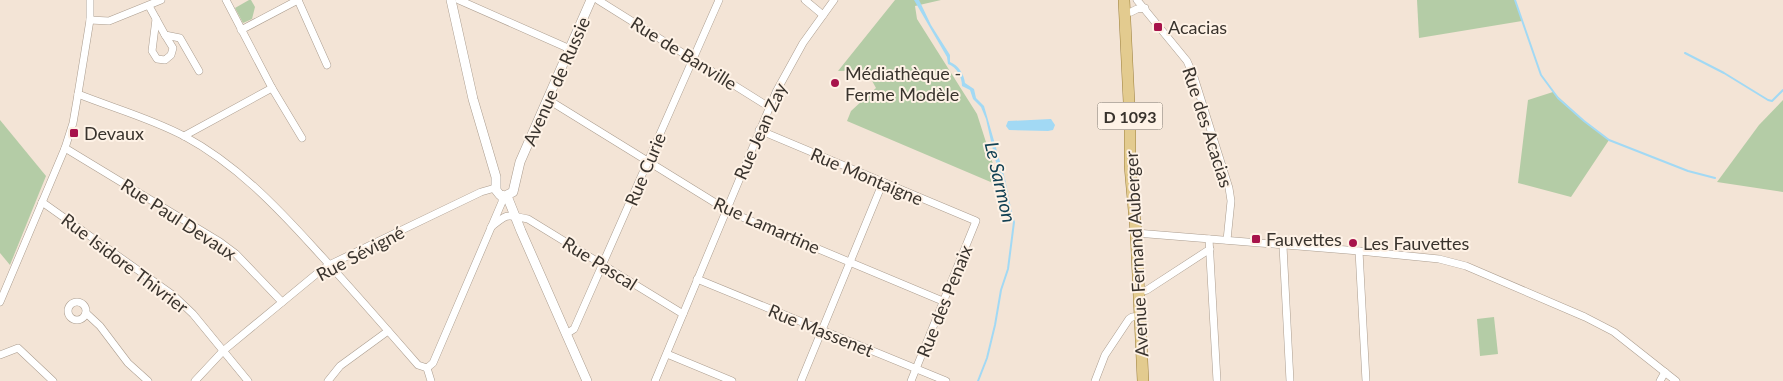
<svg xmlns="http://www.w3.org/2000/svg" width="1783" height="381" viewBox="0 0 1783 381" font-family="Lato,sans-serif">
<style>
.green{fill:#b4cca6}
.water{fill:#a2d9f4}
.lines{fill:none;stroke-linecap:round;stroke-linejoin:round}
.stream{stroke:#a2d9f4;stroke-width:2}
.minor-casing{stroke:#ab9d8f;stroke-width:8}
.tertiary-casing{stroke:#ab9d8f;stroke-width:10}
.primary-casing{stroke:#9b7f3c;stroke-width:12}
.minor{stroke:#fff;stroke-width:7}
.tertiary{stroke:#fff;stroke-width:9}
.primary{stroke:#e3cb8f;stroke-width:11}
.poi-dot{fill:#a7134b;stroke:#fef2e6;stroke-width:2}
.labels{text-anchor:middle;dominant-baseline:central;stroke-width:4;stroke-linejoin:round;paint-order:stroke}
.shield{fill:#fef2e6;stroke:#746c64;stroke-width:1}
.shield-label{font-size:16px;font-weight:bold;fill:#39332d}
.poi-label{font-size:18px;fill:#39332d;stroke:#fef2e6;text-anchor:start}
.street-label{font-size:18px;fill:#39332d;stroke:#fef2e6}
.water-label{font-size:19px;font-style:italic;fill:#114053;stroke:#fef2e6}
</style>
<rect width="100%" height="100%" fill="#f3e4d6"/>
<!-- green -->
<g class="green">
<polygon points="249,0 251,0 255,7 252,19 243,23 235,8"/>
<polygon points="895,0 941,0 915,6 917,19 977,114 1000,186 847,121 851,111 876,88 866,70 838,71"/>
<polygon points="1417,0 1515,0 1522,21 1419,38"/>
<polygon points="1553,92 1584,121 1609,140 1571,197 1518,183 1528,100"/>
<polygon points="1783,100 1783,192 1717,182 1759,125"/>
<polygon points="0,120 46,176 10,265 0,253"/>
<polygon points="1494,317 1498,354 1480,356 1477,319"/>
</g>
<!-- water -->
<g class="water">
<path d="M914 0H919L920 2 931 25 950 55V62C958 65 964 74 965 83L974 89 976 98 984 106 1005 179 1012 213H1009L1005 188 995 159 986 119 981 107 973 99 970 90 962 86C962 77 957 67 948 64L947 57Z"/>
<polygon points="1051,119 1055,125 1053,130 1048,131 1009,130 1006,126 1008,121"/>
</g>
<g class="lines">
<!-- stream -->
<g class="stream">
<polyline points="1515,0 1541,75 1558,98 1584,121 1609,140 1688,171 1715,178"/>
<polyline points="1685,53 1724,73 1768,100 1772,101 1783,90"/>
<polyline points="978,381 987,358 995,325 1001,290 1008,269 1014,222 1010,211"/>
</g>
<!-- minor casing -->
<g class="minor-casing">
<g id="minor">
<polyline points="226,0 272,88 302,138"/>
<polyline points="298,0 327,65"/>
<polyline points="459,0 570,49"/>
<polyline points="598,0 769,107"/>
<polyline points="805,0 823,15"/>
<polyline points="1137,0 1187,61 1194,77 1229,188 1231,201 1227,240"/>
<polyline points="149,6 165,35 180,38 199,71"/>
<polyline points="1131,12 1137,9 1145,8"/>
<polyline points="156,19 152,51 157,59 165,60 171,55 173,48 165,35"/>
<polyline points="90,20 109,21 161,0"/>
<polyline points="241,30 298,0"/>
<path d="M78 94C113 108 150 118 184 136 236 164 276 206 315 249 350 287 384 326 418 365L427 368"/>
<polyline points="547,99 730,212 945,302"/>
<polyline points="759,130 976,221 911,381"/>
<polyline points="184,136 272,88"/>
<polyline points="65,148 220,242 236,254 282,302"/>
<polyline points="42,202 173,295 193,314 248,381"/>
<path d="M491 227C509 212 507 215 528 219L683 314"/>
<polyline points="1136,233 1359,251 1439,259 1466,266 1585,317 1614,332 1676,381"/>
<polyline points="1209,239 1217,381"/>
<polyline points="1283,246 1290,381"/>
<polyline points="1359,251 1366,381"/>
<polyline points="697,279 946,381"/>
<polyline points="1139,292 1147,290 1210,249"/>
<circle cx="77" cy="311" r="9"/>
<polyline points="0,302 65,148 73,123 78,94 90,20 90,0"/>
<polyline points="86,313 100,326 128,363 148,381"/>
<polyline points="566,334 574,329 719,0"/>
<polyline points="667,354 732,381"/>
<polyline points="0,355 18,348 53,381"/>
<polyline points="427,368 433,363 502,202 502,196"/>
<polyline points="427,368 431,381"/>
<polyline points="195,381 223,351 320,271 329,265 481,192 495,188"/>
<polyline points="328,381 340,366 388,331"/>
<polyline points="655,381 776,92 803,43 834,0"/>
<polyline points="801,381 883,182"/>
<polyline points="1095,381 1105,355 1129,319 1132,317 1140,316"/>
<polyline points="1660,381 1665,372"/>
</g>
</g>
<!-- tertiary casing -->
<g class="tertiary-casing">
<g id="tertiary">
<polyline points="451,0 473,99 496,177 496,190 500,195 505,196 513,192 520,162 591,0"/>
<polyline points="507,196 521,231 587,381"/>
</g>
</g>
<!-- primary casing -->
<g class="primary-casing">
<polyline id="primary" points="1124,0 1130,123 1130,166 1136,233 1143,381"/>
</g>
<!-- minor -->
<use href="#minor" class="minor"/>
<!-- tertiary -->
<use href="#tertiary" class="tertiary"/>
<!-- primary -->
<use href="#primary" class="primary"/>
</g>
<!-- markers -->
<g class="poi-dot">
<rect x="1153" y="22" width="10" height="10" rx="2.5"/>
<circle cx="835" cy="83" r="5"/>
<rect x="69" y="128" width="10" height="10" rx="2.5"/>
<rect x="1251" y="234" width="10" height="10" rx="2.5"/>
<circle cx="1353" cy="243" r="5"/>
</g>
<g class="labels">
<!-- shield labels -->
<rect class="shield" x="1097.5" y="102.5" width="65" height="27" rx="4"/>
<g class="shield-label">
<text x="1130" y="116">D 1093</text>
</g>
<!-- poi labels -->
<g class="poi-label">
<text x="1168" y="27">Acacias</text>
<text x="845" y="73">Médiathèque -<tspan x="845" dy="21">Ferme Modèle</tspan></text>
<text x="84" y="133">Devaux</text>
<text x="1266" y="239">Fauvettes</text>
<text x="1363" y="243">Les Fauvettes</text>
</g>
<!-- street labels -->
<g class="street-label">
<text transform="translate(684 53) rotate(32)">Rue de Banville</text>
<text transform="translate(556 81) rotate(-66)">Avenue de Russie</text>
<text transform="translate(1208 127) rotate(72)">Rue des Acacias</text>
<text transform="translate(760 131) rotate(-66)">Rue Jean Zay</text>
<text transform="translate(645 169) rotate(-67)">Rue Curie</text>
<text transform="translate(867 176) rotate(23)">Rue Montaigne</text>
<text transform="translate(179 219) rotate(33)">Rue Paul Devaux</text>
<text transform="translate(767 225) rotate(24)">Rue Lamartine</text>
<text transform="translate(360 253) rotate(-28)">Rue Sévigné</text>
<text transform="translate(1136 254) rotate(-93)">Avenue Fernand Auberger</text>
<text transform="translate(125 263) rotate(37)">Rue Isidore Thivrier</text>
<text transform="translate(600 263) rotate(32)">Rue Pascal</text>
<text transform="translate(944 301) rotate(-68)">Rue des Penaix</text>
<text transform="translate(821 330) rotate(22)">Rue Massenet</text>
</g>
<!-- water labels -->
<g class="water-label">
<text transform="translate(1001 182) rotate(77)">Le Sarmon</text>
</g>
</g>
</svg>
